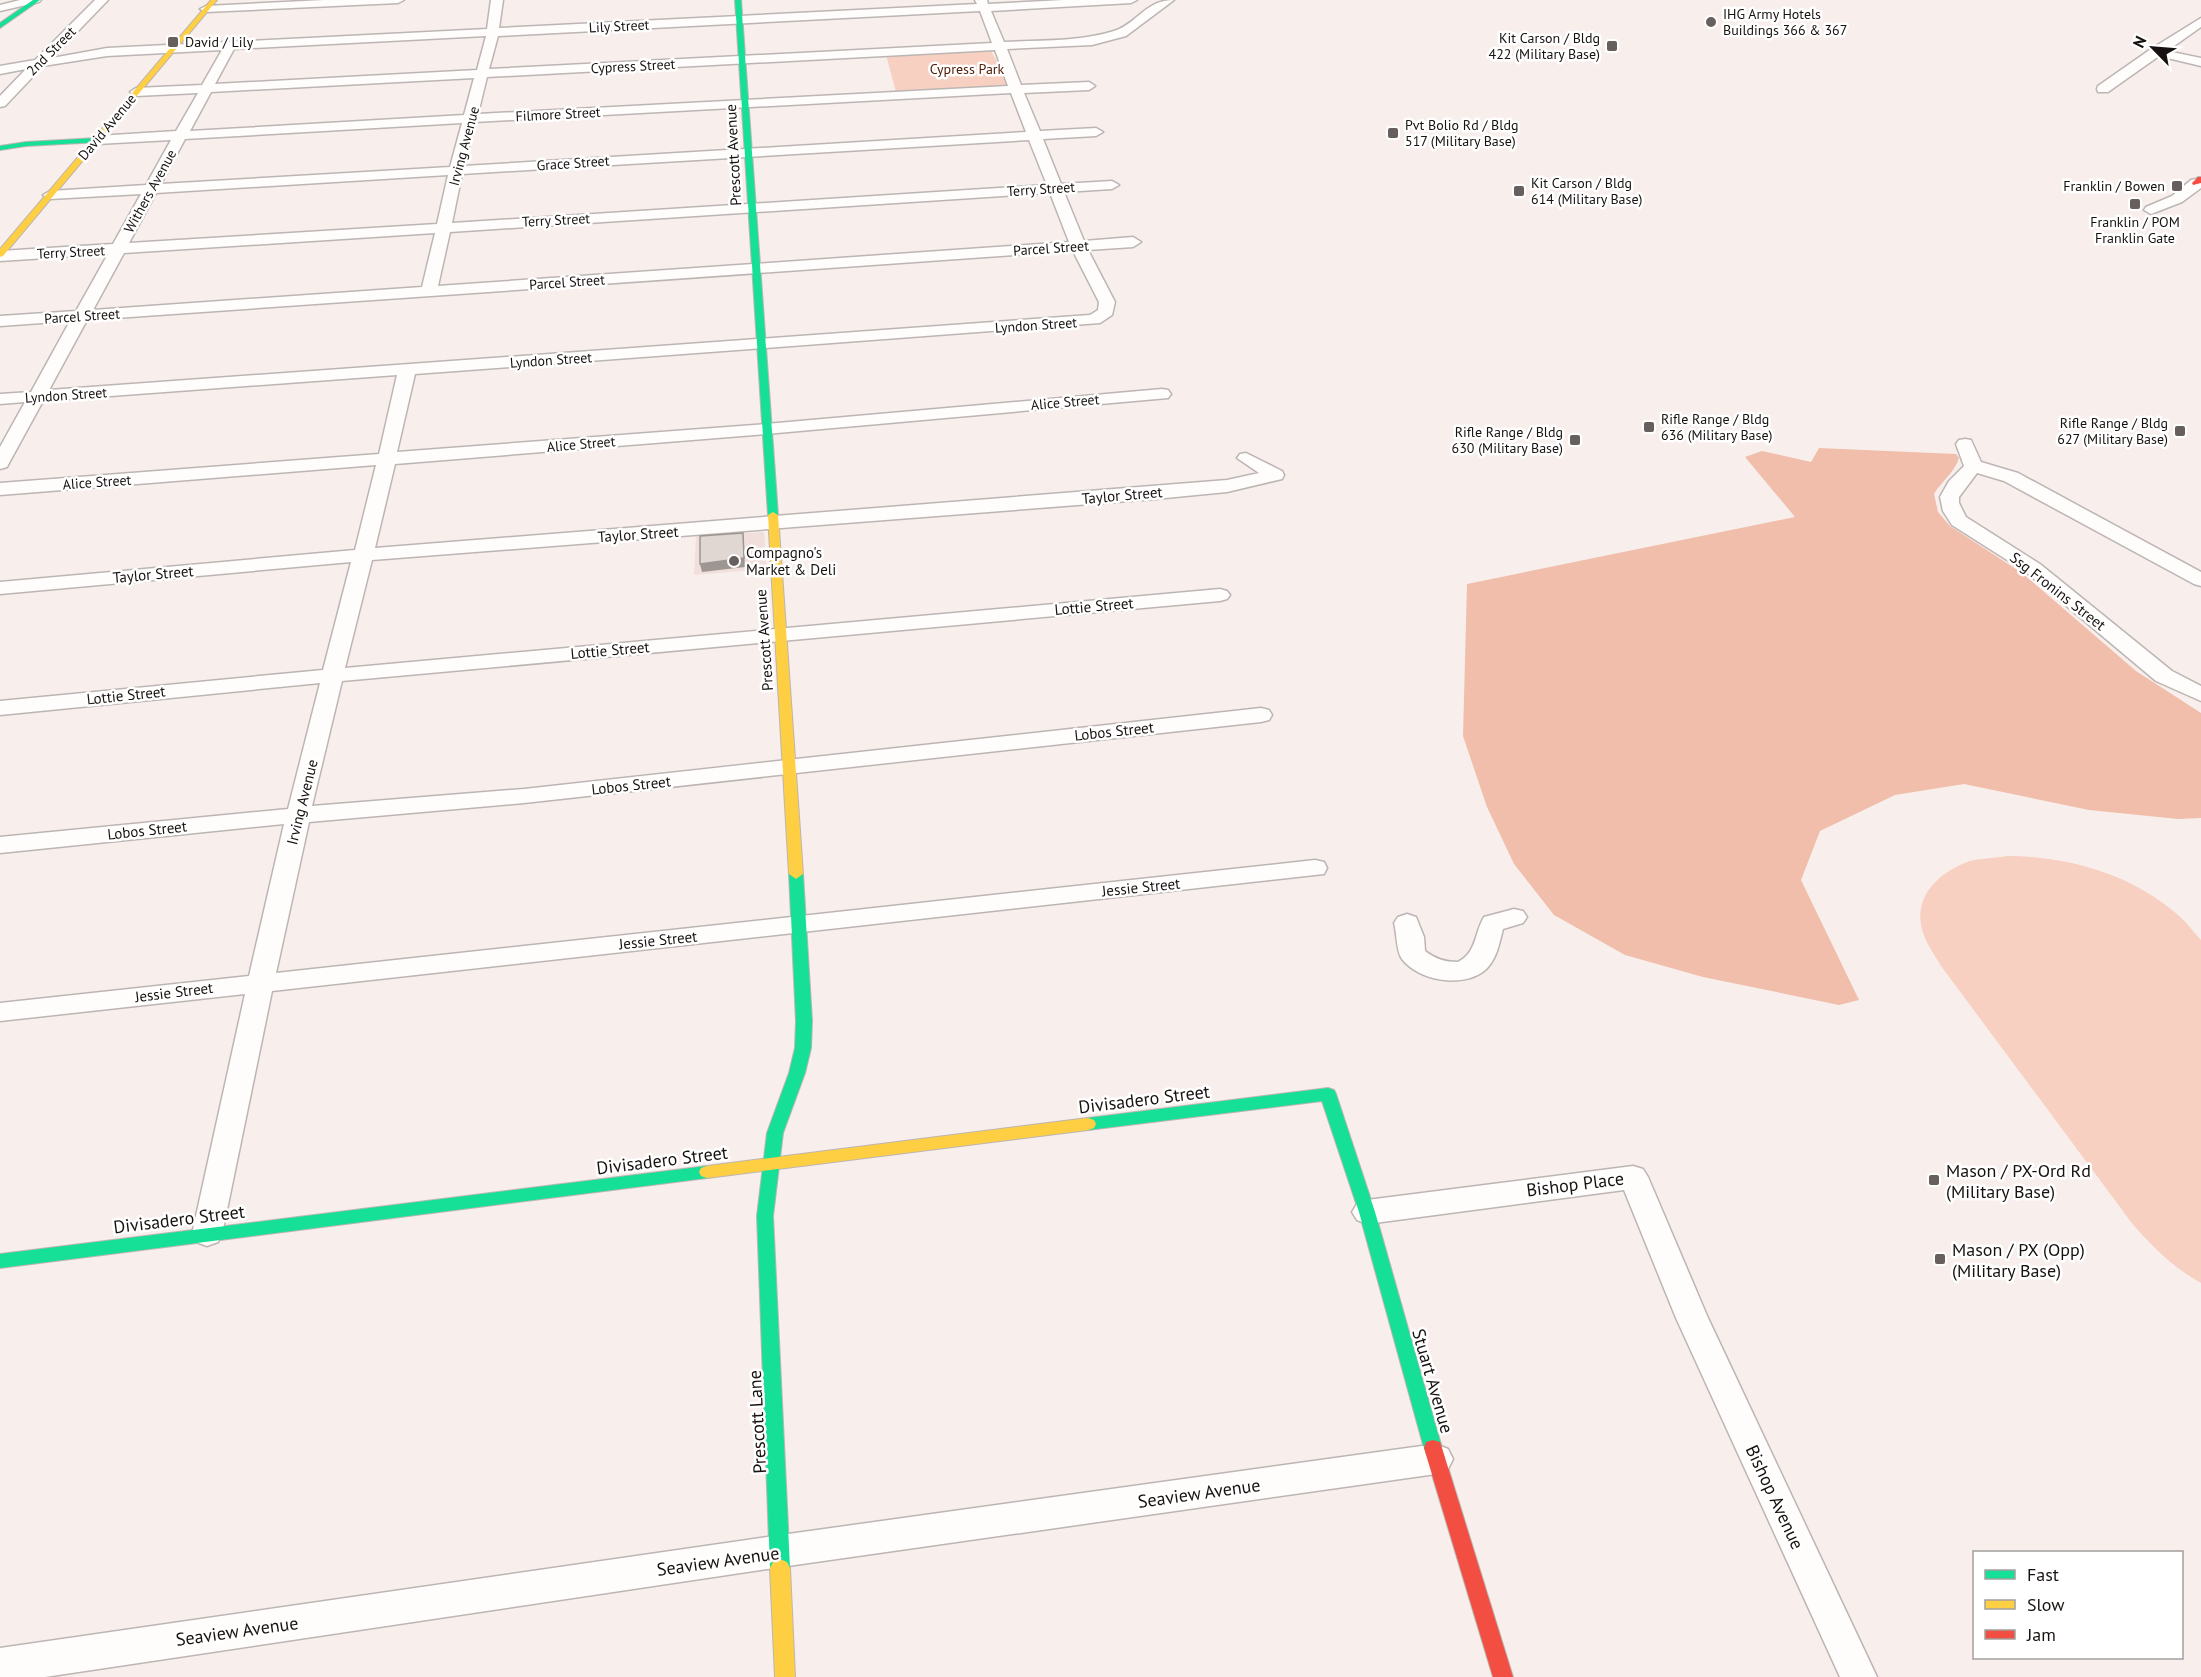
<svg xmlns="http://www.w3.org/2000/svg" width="2201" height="1677" viewBox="0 0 2201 1677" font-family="'PT Sans',sans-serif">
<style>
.built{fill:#f0dfda}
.green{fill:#f7d0c1}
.forest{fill:#f0beab}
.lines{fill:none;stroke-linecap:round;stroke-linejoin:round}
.street-casing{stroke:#bcb5b3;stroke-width:3}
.fast-casing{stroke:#bcb5b3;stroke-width:2}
.slow-casing{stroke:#bcb5b3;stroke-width:2}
.jam-casing{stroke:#bcb5b3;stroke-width:2}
.street{fill:#fefdfc;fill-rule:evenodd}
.fast{fill:#16e098;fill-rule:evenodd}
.slow{fill:#ffcf43;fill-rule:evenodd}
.jam{fill:#f24e42;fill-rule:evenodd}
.shaded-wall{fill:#9d9693}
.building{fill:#e0d6d2;stroke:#9d9693;stroke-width:1.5}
.poi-dot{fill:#665f5d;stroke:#fff;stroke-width:2}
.labels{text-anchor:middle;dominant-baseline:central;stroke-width:5;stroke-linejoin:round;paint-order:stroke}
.far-poi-label{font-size:14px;fill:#171210;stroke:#fff;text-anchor:start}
.far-street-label{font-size:14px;fill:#171210;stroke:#fff}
.far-park-label{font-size:14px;fill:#4f1b04;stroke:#fff}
.street-label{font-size:15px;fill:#171210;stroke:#fff}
.poi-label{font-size:15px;fill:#171210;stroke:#fff;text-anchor:start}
.near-street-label{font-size:18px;fill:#171210;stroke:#fff}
.near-poi-label{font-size:18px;fill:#171210;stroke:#fff;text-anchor:start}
</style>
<rect width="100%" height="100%" fill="#f8efec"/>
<!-- built -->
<polygon class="built" points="764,532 767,569 694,575 696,536"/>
<!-- green -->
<g class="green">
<polygon points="990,49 1008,82 1006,86 896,92 886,55"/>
<path d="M2007 856C2065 856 2127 873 2172 910 2183 918 2192 930 2201 940V1283C2174 1268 2151 1246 2131 1222L1941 966C1934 954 1925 942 1922 929 1913 895 1941 871 1970 861 1982 858 1995 858 2007 856Z"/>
</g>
<!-- forest -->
<path class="forest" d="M1819 448 1956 454 1959 458C1955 472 1941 482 1934 494L1938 512 1950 526 2022 573 2136 671 2201 713V818L2178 819 2089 810 1964 784 1895 795 1820 831 1801 880 1859 1000 1839 1005 1703 977 1625 955 1554 915 1514 864 1487 807 1463 736 1467 584 1795 517 1745 457 1762 451 1811 462Z"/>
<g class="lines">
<!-- street casing -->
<g class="street-casing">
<g id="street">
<polygon points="20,0 41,0 39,2 0,11 0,5"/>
<path d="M95 0H108L52 58 107 48 487 29 491 0H503L499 28 977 4 975 0H987L988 4 1063 0H1137L1131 3 991 11 1004 42C1040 40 1079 42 1114 31 1137 24 1145 0 1174 0L1126 36 1092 45 1007 49 1021 85 1089 82 1095 86 1089 90 1024 93 1040 131 1096 128 1103 132 1096 136 1043 139 1061 184 1112 181 1119 185 1112 189 1064 192 1084 241 1133 237 1141 242 1133 247 1088 250 1115 302 1112 315 1100 323 415 374 397 452 766 424 1162 389 1168 390 1171 394 1168 398 766 434 395 464 375 548 1227 480 1259 473 1237 458 1240 454 1246 453 1282 471 1284 475 1282 479 1227 492 1155 499 372 560 345 668 1220 589 1227 591 1230 595 1227 599 1220 601 342 681 312 806 524 789 1261 708 1269 710 1272 715 1269 720 1261 722 524 803 309 822 276 973 1315 860 1324 862 1327 868 1324 874 272 991 222 1234 218 1242 207 1246 196 1242 192 1234 245 994 0 1021V1003L249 976 284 824 0 853V837L288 809 320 683 0 715V701L323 670 351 562 0 594V582L355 550 376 465 0 495V483L379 454 397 375 43 401 9 463 7 467 0 469V447L25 402 0 404V394L31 392 70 321 0 326V316L76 311 108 254 0 261V251L113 244 141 194 50 199 43 195 50 191 146 185 171 140 97 144 90 140 97 136 176 131 198 93 136 96 130 92 136 88 202 85 222 50 107 56 43 66 5 106 0 107V96L26 69 0 74V66L35 60ZM980 11 992 43 489 69 498 36ZM486 36 477 70 215 84 234 49ZM995 50 1008 86 478 114 487 77ZM474 78 464 115 190 131 211 92ZM1011 93 1026 132 464 166 475 122ZM462 123 450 167 161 184 185 139ZM1029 140 1047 185 452 223 462 174ZM448 175 437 224 129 243 156 193ZM1050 193 1069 242 438 286 450 232ZM435 233 422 287 93 310 124 253ZM1073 251 1099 302 1098 310 1090 315 49 390 87 320Z"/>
<polygon points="324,0 404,0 398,3 206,12 200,9 206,6"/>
<polygon points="2201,18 2201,27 2167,51 2201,58 2201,66 2159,56 2108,92 2098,92 2097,89 2098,86 2151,49"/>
<polygon points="2196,179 2201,180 2201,188 2182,202 2151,214 2144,210 2146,207 2172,196 2191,180"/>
<polygon points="1965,439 1971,440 1981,462 2018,473 2201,572 2201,586 2194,584 2004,481 1977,473 1959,497 1959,503 1966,517 2040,564 2172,671 2201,686 2201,701 2156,681 2026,572 1952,525 1943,511 1940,497 1949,481 1964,466 1956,444 1959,440"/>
<path d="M1514 909 1523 911 1527 917 1523 923 1503 929C1499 944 1497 960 1484 971 1462 988 1419 981 1402 959 1396 951 1397 933 1394 923L1398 917 1407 914 1416 917 1424 937 1425 951C1435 959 1445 962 1458 962 1477 952 1474 934 1484 917Z"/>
<polygon points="1633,1166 1643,1169 1648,1177 1708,1318 1877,1677 1840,1677 1676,1318 1624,1190 1367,1224 1357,1220 1352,1212 1357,1204 1367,1200"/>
<polygon points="1436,1444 1448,1449 1453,1459 1448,1469 1436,1474 781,1567 45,1677 0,1677 0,1648 781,1535"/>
</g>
</g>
<!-- fast casing -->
<g class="fast-casing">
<g id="fast">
<polygon points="33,0 40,0 0,28 0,23"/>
<polygon points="735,0 741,0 778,515 773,518 768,515"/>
<polygon points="97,138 101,140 100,142 26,146 0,150 0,146 26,142"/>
<polygon points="796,869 803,874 812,1021 811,1048 805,1073 783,1133 773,1216 790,1568 787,1574 780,1577 773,1574 770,1568 757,1216 767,1133 789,1073 795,1048 796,1021 789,874"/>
<polygon points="1328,1088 1334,1090 1336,1094 1375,1212 1442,1448 1440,1454 1433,1456 1426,1454 1424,1448 1359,1212 1322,1101 1088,1130 1082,1128 1080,1124 1082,1120 1088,1118"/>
<polygon points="707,1166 713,1168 715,1172 713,1176 707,1178 0,1268 0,1254"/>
</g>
</g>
<!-- slow casing -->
<g class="slow-casing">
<g id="slow">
<polygon points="211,0 217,0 3,256 0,257 0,249"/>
<polygon points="773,512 778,515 803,874 796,879 789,874 768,515"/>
<polygon points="1088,1118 1094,1120 1096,1124 1094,1128 1088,1130 707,1178 701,1176 699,1172 701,1168 707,1166"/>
<polygon points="780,1559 787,1562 790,1568 795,1677 775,1677 770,1568 773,1562"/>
</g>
</g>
<!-- jam casing -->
<g class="jam-casing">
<g id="jam">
<polygon points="2198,177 2201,177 2201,183 2193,185 2192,183"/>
<polygon points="1433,1440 1440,1442 1442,1448 1513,1677 1493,1677 1424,1448 1426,1442"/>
</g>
</g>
<!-- street -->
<use href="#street" class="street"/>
<!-- fast -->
<use href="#fast" class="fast"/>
<!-- slow -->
<use href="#slow" class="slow"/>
<!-- jam -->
<use href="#jam" class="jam"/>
</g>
<!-- shaded-wall -->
<polygon class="shaded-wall" points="743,533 745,567 702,572 700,564"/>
<!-- building -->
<polygon class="building" points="743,533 744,558 700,564 700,536"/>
<!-- markers -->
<g class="poi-dot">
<circle cx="1711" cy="22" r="6"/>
<rect x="167" y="36" width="12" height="12" rx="3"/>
<rect x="1606" y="40" width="12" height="12" rx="3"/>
<rect x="1387" y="127" width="12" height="12" rx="3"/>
<rect x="2171" y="180" width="12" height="12" rx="3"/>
<rect x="1513" y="185" width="12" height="12" rx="3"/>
<rect x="2129" y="198" width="12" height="12" rx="3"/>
<rect x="1643" y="421" width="12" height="12" rx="3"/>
<rect x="2174" y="425" width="12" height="12" rx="3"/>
<rect x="1569" y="434" width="12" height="12" rx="3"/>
<circle cx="734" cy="561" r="6"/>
<rect x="1928" y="1174" width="12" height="12" rx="3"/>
<rect x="1934" y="1253" width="12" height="12" rx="3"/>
</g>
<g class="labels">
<!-- far-poi labels -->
<g class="far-poi-label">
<text x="1723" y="14">IHG Army Hotels<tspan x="1723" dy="16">Buildings 366 &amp; 367</tspan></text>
<text x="1600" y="38" text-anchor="end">Kit Carson / Bldg<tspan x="1600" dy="16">422 (Military Base)</tspan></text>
<text x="185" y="42">David / Lily</text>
<text x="1405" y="125">Pvt Bolio Rd / Bldg<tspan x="1405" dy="16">517 (Military Base)</tspan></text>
<text x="1531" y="183">Kit Carson / Bldg<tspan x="1531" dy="16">614 (Military Base)</tspan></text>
<text x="2165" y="186" text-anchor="end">Franklin / Bowen</text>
<text x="2135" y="222" text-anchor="middle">Franklin / POM<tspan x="2135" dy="16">Franklin Gate</tspan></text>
<text x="1661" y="419">Rifle Range / Bldg<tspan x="1661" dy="16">636 (Military Base)</tspan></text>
<text x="2168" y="423" text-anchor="end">Rifle Range / Bldg<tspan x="2168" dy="16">627 (Military Base)</tspan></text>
<text x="1563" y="432" text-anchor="end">Rifle Range / Bldg<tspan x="1563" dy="16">630 (Military Base)</tspan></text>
</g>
<!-- far-street labels -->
<g class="far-street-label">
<text transform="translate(619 26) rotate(-3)">Lily Street</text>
<text transform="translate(51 51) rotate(-45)">2nd Street</text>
<text transform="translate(633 66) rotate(-3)">Cypress Street</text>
<text transform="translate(558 114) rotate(-3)">Filmore Street</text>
<text transform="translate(107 127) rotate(-50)">David Avenue</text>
<text transform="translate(464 146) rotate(-75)">Irving Avenue</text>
<text transform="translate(573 163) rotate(-4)">Grace Street</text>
<text transform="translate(1041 189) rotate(-4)">Terry Street</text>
<text transform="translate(150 191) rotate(-61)">Withers Avenue</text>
<text transform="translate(556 220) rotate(-3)">Terry Street</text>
<text transform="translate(1051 248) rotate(-4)">Parcel Street</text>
<text transform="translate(71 252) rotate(-3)">Terry Street</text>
<text transform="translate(567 282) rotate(-4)">Parcel Street</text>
<text transform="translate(82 316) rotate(-4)">Parcel Street</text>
<text transform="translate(1036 325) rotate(-4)">Lyndon Street</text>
<text transform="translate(551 360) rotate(-4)">Lyndon Street</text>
<text transform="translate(66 395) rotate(-4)">Lyndon Street</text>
<text transform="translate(1065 402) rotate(-5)">Alice Street</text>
<text transform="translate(581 444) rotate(-5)">Alice Street</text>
<text transform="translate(97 482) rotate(-4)">Alice Street</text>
</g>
<!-- far-park labels -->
<g class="far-park-label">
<text x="967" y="69">Cypress Park</text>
</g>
<!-- street labels -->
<g class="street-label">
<text transform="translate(733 155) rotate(-93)">Prescott Avenue</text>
<text transform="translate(1122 495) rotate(-5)">Taylor Street</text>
<text transform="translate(638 534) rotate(-4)">Taylor Street</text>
<text transform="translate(153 574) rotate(-5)">Taylor Street</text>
<text transform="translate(2058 591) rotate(38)">Ssg Fronins Street</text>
<text transform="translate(1094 606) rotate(-5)">Lottie Street</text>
<text transform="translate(764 640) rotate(-94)">Prescott Avenue</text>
<text transform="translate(610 650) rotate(-5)">Lottie Street</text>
<text transform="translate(126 695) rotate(-6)">Lottie Street</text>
<text transform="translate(1114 731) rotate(-6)">Lobos Street</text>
<text transform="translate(631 785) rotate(-6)">Lobos Street</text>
<text transform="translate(302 802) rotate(-76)">Irving Avenue</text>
<text transform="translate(147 830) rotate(-6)">Lobos Street</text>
<text transform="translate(1141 887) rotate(-6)">Jessie Street</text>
<text transform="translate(658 940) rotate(-6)">Jessie Street</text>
<text transform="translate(174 992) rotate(-7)">Jessie Street</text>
</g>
<!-- poi labels -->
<g class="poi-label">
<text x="746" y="552">Compagno's<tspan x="746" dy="17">Market &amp; Deli</tspan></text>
</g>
<!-- near-street labels -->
<g class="near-street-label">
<text transform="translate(1144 1099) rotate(-7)">Divisadero Street</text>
<text transform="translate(662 1160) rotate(-7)">Divisadero Street</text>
<text transform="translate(1575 1184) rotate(-7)">Bishop Place</text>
<text transform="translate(179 1219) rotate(-7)">Divisadero Street</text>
<text transform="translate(1433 1381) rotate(74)">Stuart Avenue</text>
<text transform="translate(757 1422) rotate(-93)">Prescott Lane</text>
<text transform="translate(1199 1493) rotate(-8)">Seaview Avenue</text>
<text transform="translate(1775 1497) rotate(65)">Bishop Avenue</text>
<text transform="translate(718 1561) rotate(-8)">Seaview Avenue</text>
<text transform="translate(237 1631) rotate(-8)">Seaview Avenue</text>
</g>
<!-- near-poi labels -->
<g class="near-poi-label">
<text x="1946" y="1170">Mason / PX-Ord Rd<tspan x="1946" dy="21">(Military Base)</tspan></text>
<text x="1952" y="1249">Mason / PX (Opp)<tspan x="1952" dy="21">(Military Base)</tspan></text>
</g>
</g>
<!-- legend -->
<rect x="1973" y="1551" width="210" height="108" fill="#ffffff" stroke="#a2a09f" stroke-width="1.5"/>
<rect x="1985" y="1570" width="30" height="9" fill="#16e098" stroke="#a2a09f" stroke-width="1.5"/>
<text x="2027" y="1581" font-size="18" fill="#171210">Fast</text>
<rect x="1985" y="1600" width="30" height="9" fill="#ffcf43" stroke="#a2a09f" stroke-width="1.5"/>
<text x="2027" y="1611" font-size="18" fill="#171210">Slow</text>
<rect x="1985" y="1630" width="30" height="9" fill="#f24e42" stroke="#a2a09f" stroke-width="1.5"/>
<text x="2027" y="1641" font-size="18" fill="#171210">Jam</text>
<!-- north arrow -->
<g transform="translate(2153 48) rotate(295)" stroke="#ffffff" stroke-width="4.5" paint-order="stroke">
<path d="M0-4.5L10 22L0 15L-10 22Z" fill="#171210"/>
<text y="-9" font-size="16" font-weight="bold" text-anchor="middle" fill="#171210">N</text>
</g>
</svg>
